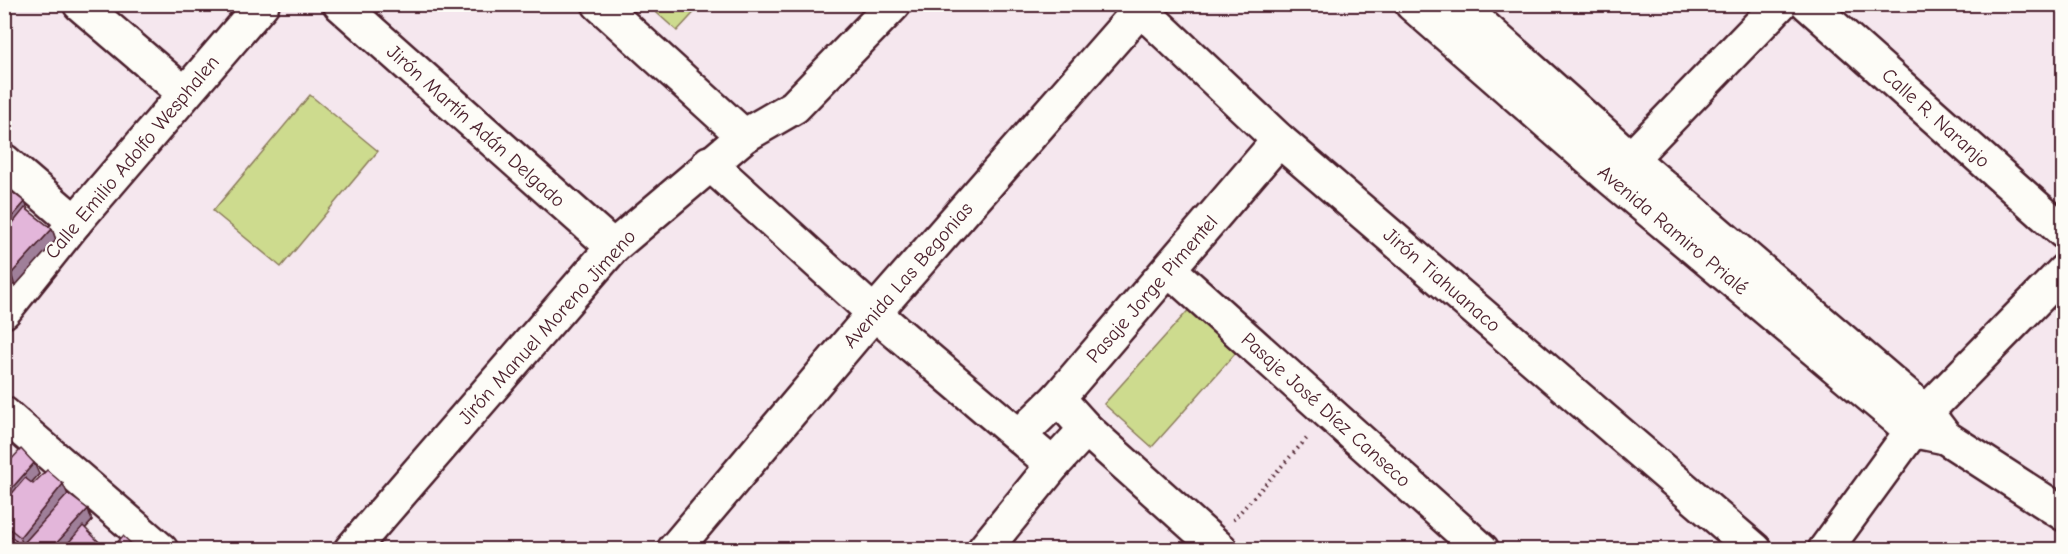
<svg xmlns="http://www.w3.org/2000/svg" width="2068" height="554" viewBox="0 0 2068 554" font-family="'Comic Neue',sans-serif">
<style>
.green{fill:#cddb8e;stroke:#8c7d5c;stroke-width:1.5}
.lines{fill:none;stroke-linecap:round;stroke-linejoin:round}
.minor-casing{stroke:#4a1f2b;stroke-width:38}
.tertiary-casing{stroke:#4a1f2b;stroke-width:38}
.path{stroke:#4a1f2b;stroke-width:4;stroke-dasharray:1.5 4.5;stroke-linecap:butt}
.minor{stroke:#fdfcf7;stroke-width:33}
.tertiary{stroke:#fdfcf7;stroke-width:33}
.wall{fill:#c39dbb;stroke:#4a1f2b;stroke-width:1.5}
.shaded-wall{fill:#9f7f99;stroke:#4a1f2b;stroke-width:1.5}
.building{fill:#e3b6da;stroke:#4a1f2b;stroke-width:1.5}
.labels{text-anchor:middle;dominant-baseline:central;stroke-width:4.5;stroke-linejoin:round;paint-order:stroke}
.street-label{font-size:20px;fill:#4a1f2b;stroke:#fdfcf7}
</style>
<rect width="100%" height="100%" fill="#f5e7ee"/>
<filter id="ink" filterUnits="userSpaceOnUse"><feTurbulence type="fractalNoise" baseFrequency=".0167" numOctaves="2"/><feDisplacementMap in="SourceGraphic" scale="12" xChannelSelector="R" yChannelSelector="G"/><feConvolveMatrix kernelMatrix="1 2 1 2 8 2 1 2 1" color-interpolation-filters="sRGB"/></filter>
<g filter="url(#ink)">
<!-- green -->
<g class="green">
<polygon points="648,5 701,5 677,31"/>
<polygon points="310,95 378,151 281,267 213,211"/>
<polygon points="1193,305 1241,347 1152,447 1104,404"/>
</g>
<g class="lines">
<!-- minor casing -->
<g class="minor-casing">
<g id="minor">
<polyline points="80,4 184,93"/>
<polyline points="340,4 613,247"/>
<polyline points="599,4 744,136"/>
<polyline points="1135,4 1279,140 1755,550"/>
<polyline points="1808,4 2064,232"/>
<polyline points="4,161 75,222"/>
<polyline points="709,163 874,313 1053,465"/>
<polyline points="1612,178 1780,4"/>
<polyline points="1170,270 1482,550"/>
<polyline points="4,311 75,222 262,4"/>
<polyline points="1058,398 1086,429 1221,550"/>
<polyline points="1926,412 2064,271"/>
<polyline points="4,414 161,550"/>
<polyline points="1020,435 1058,398 1279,140"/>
<polyline points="351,550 613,247 744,136 794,107 894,4"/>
<polyline points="674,550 874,313 1145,4"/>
<polyline points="984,550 1053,465 1086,429"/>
</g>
</g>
<!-- tertiary casing -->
<g class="tertiary-casing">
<g id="tertiary">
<polyline points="1412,4 1612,179 1911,430 1945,437"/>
<polyline points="1458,4 1630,158 1926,412 1945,437 2064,514"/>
<polyline points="1825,550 1925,413"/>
</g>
</g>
<!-- path -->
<polyline class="path" points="1233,520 1309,436"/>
<!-- minor -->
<use href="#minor" class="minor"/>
<!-- tertiary -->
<use href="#tertiary" class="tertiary"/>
</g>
<!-- wall -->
<g class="wall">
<polygon points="4,186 28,210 52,229 56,240 15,286 4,278"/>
<polygon points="4,459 9,462 39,474 31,483 33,484 63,484 67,495 88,509 92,521 85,529 106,549 4,549"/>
</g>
<!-- shaded-wall -->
<g class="shaded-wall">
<polygon points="25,202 30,214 4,242 4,226"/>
<polygon points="52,229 56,240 15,286 11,274"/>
<polygon points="34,463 39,474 4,514 4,497"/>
<polygon points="63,484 68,495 24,543 26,546 24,548 20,537"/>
<polygon points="88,509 92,521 66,549 51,549"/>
<polygon points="16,541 19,549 8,549"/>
</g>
<!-- building -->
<g class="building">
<polygon points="4,186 25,202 4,226"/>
<polygon points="25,208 52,229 11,274 4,269 4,234"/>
<polygon points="21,449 34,463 4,497 4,459 9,462"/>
<polygon points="47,470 63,484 20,537 4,524 4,503 25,478 33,484"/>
<polygon points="68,494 88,509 51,549 32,549 24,543"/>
<polygon points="83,526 106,549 63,549"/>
<polygon points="4,531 16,541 8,549 4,549"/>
<polygon points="123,536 137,549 111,549"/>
<polygon points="19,542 28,549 12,549"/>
</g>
</g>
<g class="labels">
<!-- street labels -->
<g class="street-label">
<text transform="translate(1936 118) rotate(42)">Calle R. Naranjo</text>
<text transform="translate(476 126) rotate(42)">Jirón Martín Adán Delgado</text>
<text transform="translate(132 157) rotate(-50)">Calle Emilio Adolfo Wesphalen</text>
<text transform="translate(1673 230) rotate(40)">Avenida Ramiro Prialé</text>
<text transform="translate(908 275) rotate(-49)">Avenida Las Begonias</text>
<text transform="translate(1442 280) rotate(41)">Jirón Tiahuanaco</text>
<text transform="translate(1152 289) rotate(-49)">Pasaje Jorge Pimentel</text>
<text transform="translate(547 327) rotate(-48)">Jirón Manuel Moreno Jimeno</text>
<text transform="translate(1326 410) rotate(42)">Pasaje José Díez Canseco</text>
</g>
</g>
<!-- margin -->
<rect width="2068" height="554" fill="none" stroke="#fdfcf7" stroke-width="24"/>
<rect x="12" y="12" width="2044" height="530" fill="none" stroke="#4a1f2b" stroke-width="2" filter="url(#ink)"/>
</svg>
